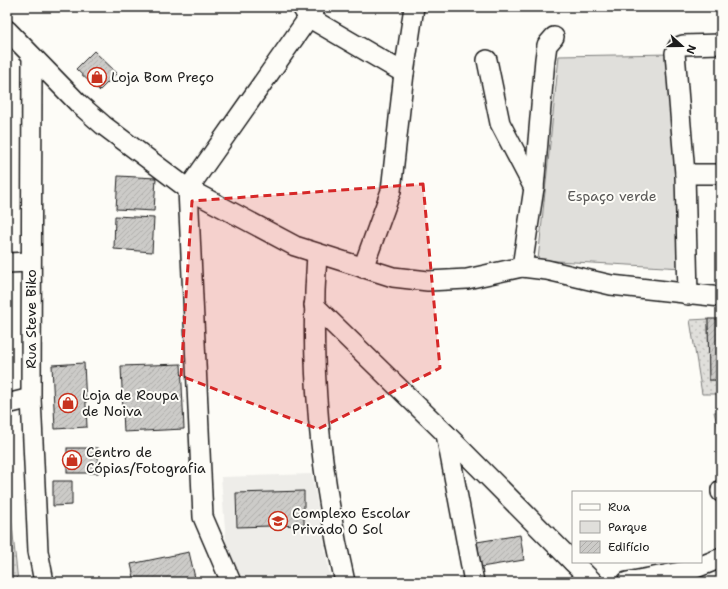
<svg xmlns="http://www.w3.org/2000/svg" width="728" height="589" viewBox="0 0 728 589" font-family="'Shantell Sans',sans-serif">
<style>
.built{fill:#eeede9}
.grass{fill:url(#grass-dots);stroke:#7e7e7c}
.park{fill:#e0dfdb;stroke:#7e7e7c}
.building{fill:url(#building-hatch);stroke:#1c1c1c}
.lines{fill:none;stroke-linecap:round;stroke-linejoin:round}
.minor-casing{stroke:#1c1c1c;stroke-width:22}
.minor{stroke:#fdfcf7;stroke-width:19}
.marked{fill:#d62828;fill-opacity:0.2;stroke:#d62828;stroke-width:3;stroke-dasharray:8 5;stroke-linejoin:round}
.labels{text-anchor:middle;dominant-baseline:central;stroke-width:4;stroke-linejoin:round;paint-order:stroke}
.poi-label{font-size:14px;fill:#1c1c1c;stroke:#fdfcf7;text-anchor:start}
.park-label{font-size:14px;fill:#575655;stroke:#fdfcf7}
.street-label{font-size:14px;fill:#1c1c1c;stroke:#fdfcf7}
</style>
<defs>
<pattern id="grass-dots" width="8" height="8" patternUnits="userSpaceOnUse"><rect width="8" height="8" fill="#e0dfdb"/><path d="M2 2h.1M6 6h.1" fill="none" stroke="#c0bfbb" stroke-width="1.8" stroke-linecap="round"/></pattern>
<pattern id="building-hatch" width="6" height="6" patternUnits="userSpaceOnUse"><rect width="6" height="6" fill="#cccbc8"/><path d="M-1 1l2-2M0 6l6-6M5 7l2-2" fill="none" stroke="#afaeab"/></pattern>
</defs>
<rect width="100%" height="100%" fill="#fdfcf7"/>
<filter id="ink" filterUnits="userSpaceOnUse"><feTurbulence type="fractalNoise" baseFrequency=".025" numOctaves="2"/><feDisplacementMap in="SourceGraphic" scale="8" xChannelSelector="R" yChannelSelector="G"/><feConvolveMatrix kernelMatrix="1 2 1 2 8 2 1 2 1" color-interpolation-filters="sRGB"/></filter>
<g filter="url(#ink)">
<!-- built -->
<polygon class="built" points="312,474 331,582 235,582 226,542 221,477"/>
<!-- grass -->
<g class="grass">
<polygon points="7,64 9,214 7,214"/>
<polygon points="7,287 8,287 7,374"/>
<polygon points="708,319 709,380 721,380 721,394 702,394 690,320"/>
<polygon points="714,412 721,412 721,439"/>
<polygon points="7,428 9,497 18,582 7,582"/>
</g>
<!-- park -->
<polygon class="park" points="671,54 683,268 538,260 559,56"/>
<!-- building -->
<g class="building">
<polygon points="94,51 117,73 99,91 76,69"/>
<polygon points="118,176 156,178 154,211 116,209"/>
<polygon points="115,216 154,218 152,252 114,249"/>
<polygon points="708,319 721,319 721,380 709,380"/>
<polygon points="84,363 87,427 55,429 52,365"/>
<polygon points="181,364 184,429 124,432 121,366"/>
<rect x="67" y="448" width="31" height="25"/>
<polygon points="53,481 72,481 72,505 53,506"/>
<polygon points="304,491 304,525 237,527 236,493"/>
<polygon points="520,535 524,560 481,567 477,542"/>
<polygon points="189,552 196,582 135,582 131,564"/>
</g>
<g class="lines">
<!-- minor casing -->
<g class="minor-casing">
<g id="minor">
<polyline points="302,7 308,17 404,73"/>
<polyline points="7,30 79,104 103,125 188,189 295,246 393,277 428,281 467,279 522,267 547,270 611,285 721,297"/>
<polyline points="32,56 31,398 38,551 44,582"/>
<polyline points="487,60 500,123 534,188"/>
<polyline points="685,174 721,174"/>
<path d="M317 254C309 364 320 475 345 582"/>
<polyline points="7,263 30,262"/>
<polyline points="522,267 534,188 545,59 547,45 554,37"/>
<polyline points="363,268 391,191 404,73 414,7"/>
<polyline points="688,295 685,174 675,53 678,47 683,45 721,44"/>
<polyline points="314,305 446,434 573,562"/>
<polyline points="7,404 31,398"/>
<polyline points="446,434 474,582"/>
<polyline points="721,490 721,492"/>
<polyline points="573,562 593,582"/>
<polyline points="231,582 203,517 188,189 316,7"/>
<polyline points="627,582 691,570 721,558"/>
</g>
</g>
<!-- minor -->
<use href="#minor" class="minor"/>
</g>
</g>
<!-- marked area -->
<path class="marked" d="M423 184 440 368 318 429 181 376 192 201Z"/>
<!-- icons -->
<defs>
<g id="shop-ring" transform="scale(1)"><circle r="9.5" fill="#fdfcf7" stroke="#c8321e" stroke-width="1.5"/><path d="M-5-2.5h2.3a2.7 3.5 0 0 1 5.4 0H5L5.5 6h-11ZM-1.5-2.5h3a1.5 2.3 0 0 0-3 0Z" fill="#c8321e"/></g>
<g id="school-ring" transform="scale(1)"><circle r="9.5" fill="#fdfcf7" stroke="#c8321e" stroke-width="1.5"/><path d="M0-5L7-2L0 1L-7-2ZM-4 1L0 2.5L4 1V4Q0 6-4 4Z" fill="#c8321e"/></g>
</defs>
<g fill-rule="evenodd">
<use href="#shop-ring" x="97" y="77"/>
<use href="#shop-ring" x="68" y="403"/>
<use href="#shop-ring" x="72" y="460"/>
<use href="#school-ring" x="278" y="521"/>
</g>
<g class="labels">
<!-- poi labels -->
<g class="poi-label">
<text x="111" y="77">Loja Bom Preço</text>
<text x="82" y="395">Loja de Roupa<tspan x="82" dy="16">de Noiva</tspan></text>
<text x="86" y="452">Centro de<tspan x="86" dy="16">Cópias/Fotografia</tspan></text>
<text x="292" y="513">Complexo Escolar<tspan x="292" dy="16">Privado O Sol</tspan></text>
</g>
<!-- park labels -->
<g class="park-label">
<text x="612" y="196">Espaço verde</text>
</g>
<!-- street labels -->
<g class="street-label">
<text transform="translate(31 319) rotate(-90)">Rua Steve Biko</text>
</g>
</g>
<!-- margin -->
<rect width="728" height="589" fill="none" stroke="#fdfcf7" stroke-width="24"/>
<rect x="12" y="12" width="704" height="565" fill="none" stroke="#1c1c1c" stroke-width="1.5" filter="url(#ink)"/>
<!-- legend -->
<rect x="572" y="491" width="130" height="72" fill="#fdfcf7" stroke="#a3a29f"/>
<rect x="580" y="504" width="20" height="6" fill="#fdfcf7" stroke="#a3a29f"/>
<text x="608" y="511" font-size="12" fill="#1c1c1c">Rua</text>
<rect x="580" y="521" width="20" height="12" fill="#e0dfdb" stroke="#a3a29f"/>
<text x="608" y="531" font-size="12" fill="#1c1c1c">Parque</text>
<rect x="580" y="541" width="20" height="12" fill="url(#building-hatch)" stroke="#a3a29f"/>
<text x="608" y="551" font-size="12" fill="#1c1c1c">Edifício</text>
<!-- north arrow -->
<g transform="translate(682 46) rotate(111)" stroke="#fdfcf7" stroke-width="3" paint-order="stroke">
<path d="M0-3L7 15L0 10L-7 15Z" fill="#1c1c1c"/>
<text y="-6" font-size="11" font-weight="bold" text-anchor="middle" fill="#1c1c1c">N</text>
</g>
</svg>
